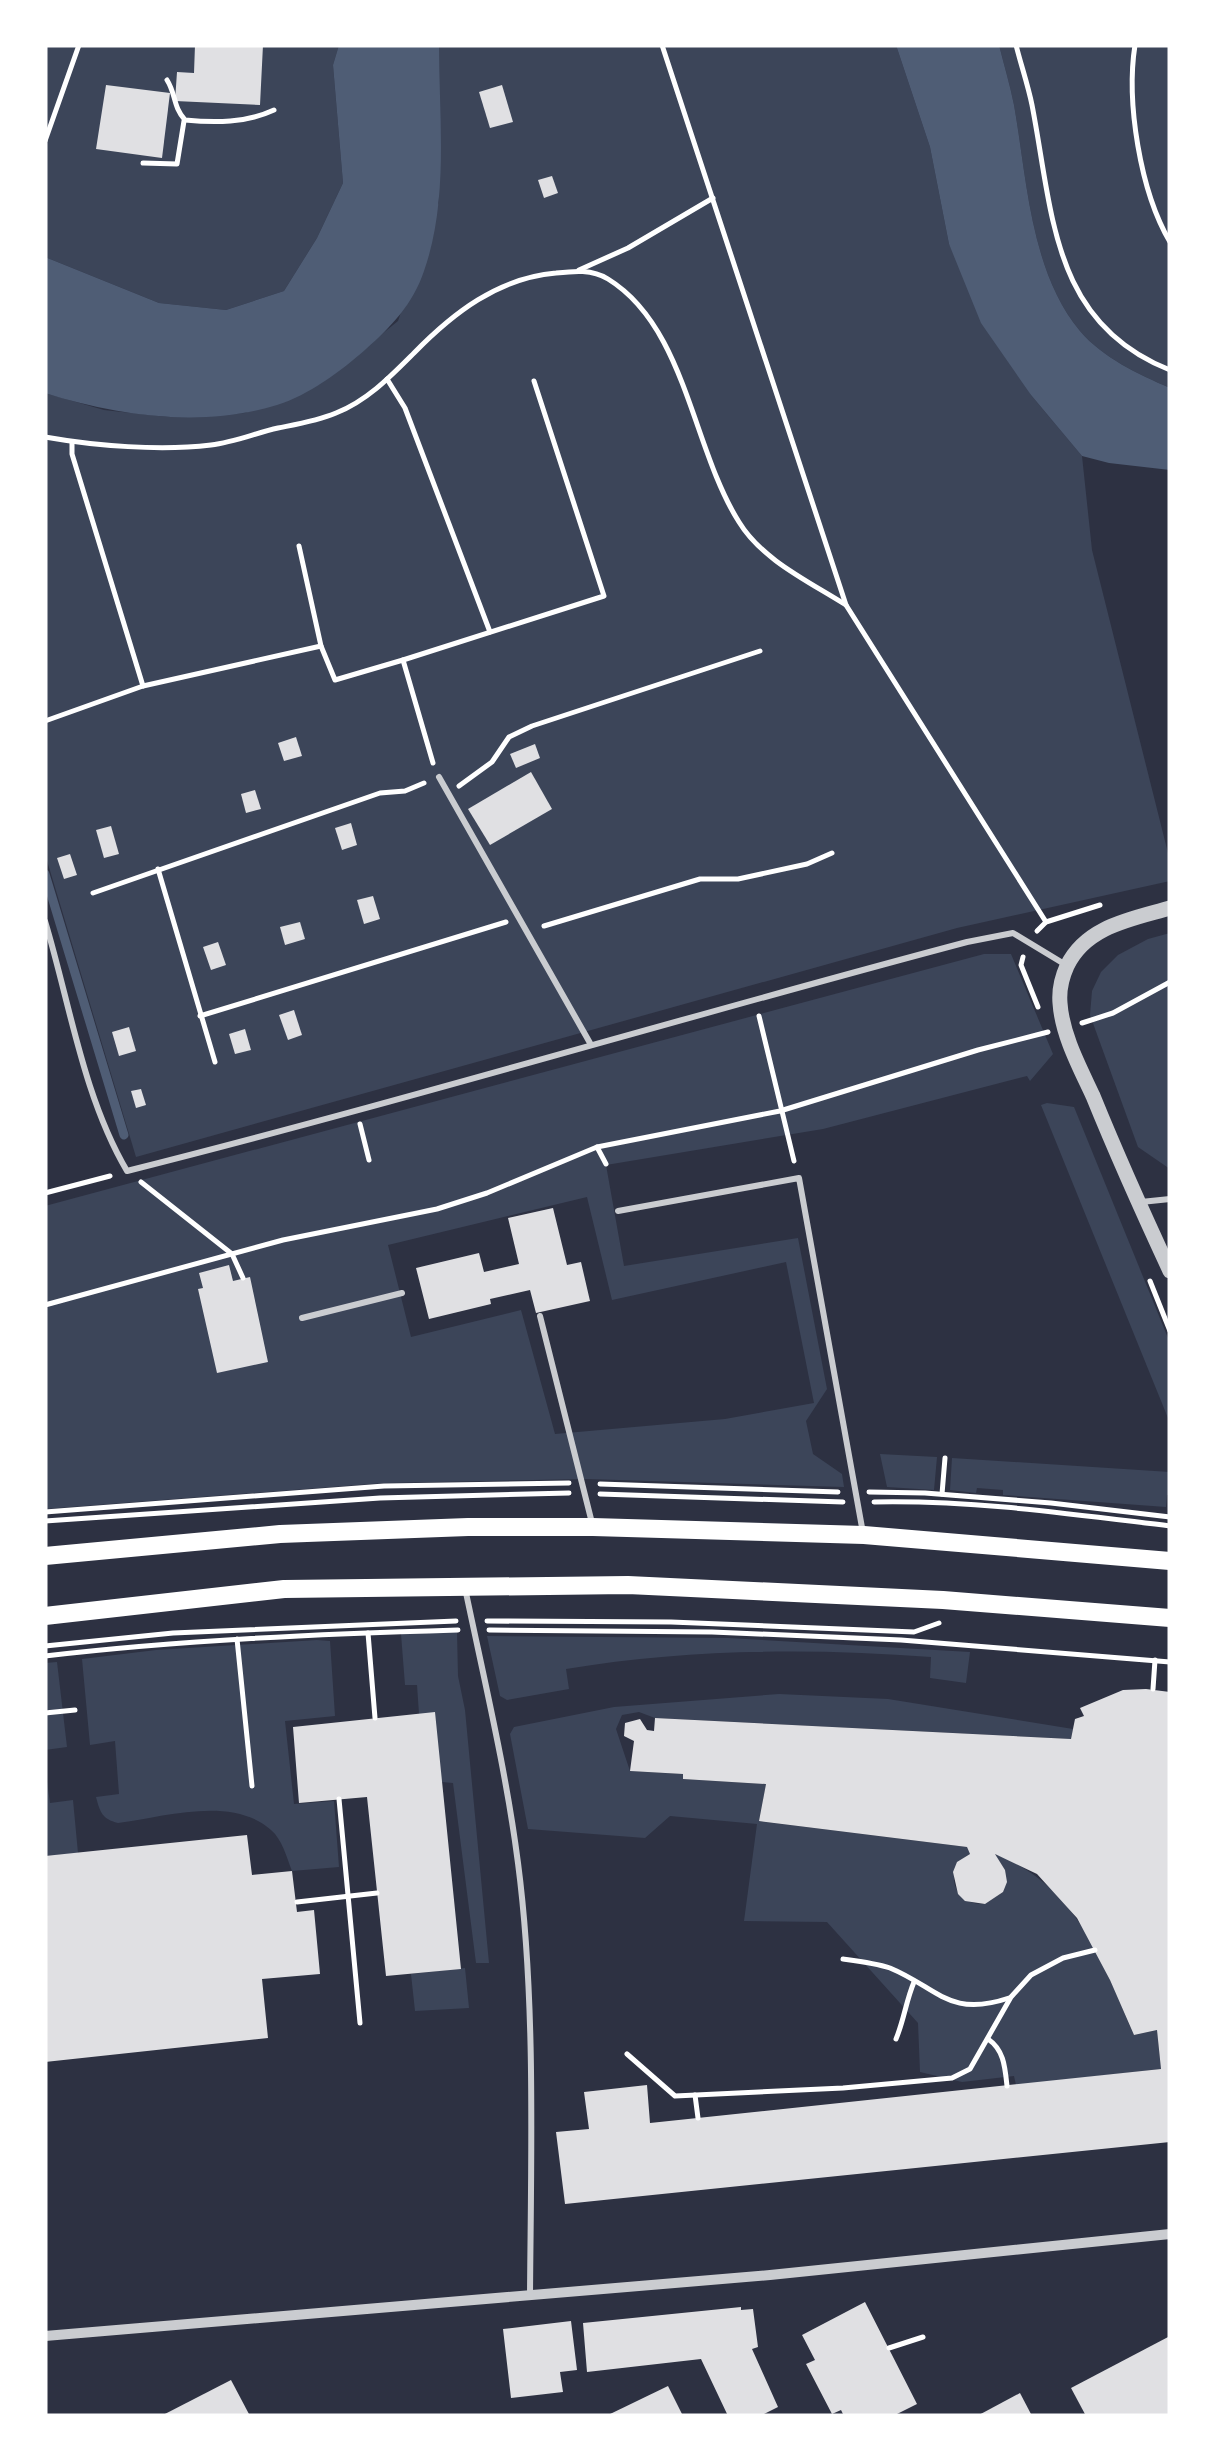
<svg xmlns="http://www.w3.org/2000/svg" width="1215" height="2461" viewBox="0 0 1215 2461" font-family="'IBM Plex Serif',serif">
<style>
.green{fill:#3c4559;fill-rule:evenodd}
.water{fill:#4f5d75}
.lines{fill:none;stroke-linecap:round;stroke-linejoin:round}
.stream{stroke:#4f5d75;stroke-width:9}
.building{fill:#e0e0e3}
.path{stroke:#fff;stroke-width:5}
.service{stroke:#caccd0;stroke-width:6}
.minor{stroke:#caccd0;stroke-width:10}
.tertiary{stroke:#caccd0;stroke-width:15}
.secondary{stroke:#fff;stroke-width:18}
</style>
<rect width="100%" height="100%" fill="#2d3142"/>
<!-- green -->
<g class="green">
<polygon points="45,45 339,45 333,65 343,183 317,238 284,291 226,310 159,303 45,257"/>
<polygon points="439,45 896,45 930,147 949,244 1031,395 1082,456 1092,550 1170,861 1170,881 957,928 136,1157 45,854 45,393 104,410 168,417 245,413 320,384 398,321 439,202"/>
<path d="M999 45H1170V388C1138 374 1103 358 1080 331 1030 271 1027 178 1014 105 1010 85 1004 65 999 45Z"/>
<polygon points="1170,933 1170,1169 1138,1147 1090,1015 1092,991 1101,972 1118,955 1148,939"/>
<path d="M984 954H1011L1053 1054 1030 1081 1027 1076 823 1129 606 1165 624 1266 798 1238 827 1389 806 1421 813 1454 842 1474 844 1487 586 1479 384 1483 45 1509V1206ZM587 1197 612 1300 786 1262 814 1403 725 1419 555 1434 521 1310 411 1337 388 1245Z"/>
<polygon points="1047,1103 1074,1107 1170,1343 1170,1423 1041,1105"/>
<polygon points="880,1454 937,1457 934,1490 887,1487"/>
<polygon points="952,1458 1170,1472 1170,1495 1167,1495 1166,1507 1003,1495 1003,1490 977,1488 976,1493 950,1490"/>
<polygon points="457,1632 458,1676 465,1710 489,1963 476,1963 453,1783 442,1782 419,1714 417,1685 405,1685 401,1634"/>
<path d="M487 1636 728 1638 970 1652 966 1683 930 1678 931 1657C809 1648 687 1649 566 1669L569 1689 507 1700 500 1696Z"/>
<path d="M317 1640 330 1641 335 1716 285 1721 294 1804 334 1801 339 1867 292 1871C287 1858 282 1839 271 1830 232 1795 164 1817 118 1823 102 1819 100 1812 96 1797L119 1794 115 1741 90 1745 82 1659 156 1650Z"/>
<polygon points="57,1662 67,1747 45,1750 45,1663"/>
<path d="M779 1694 888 1699 1073 1729 1071 1739 655 1718 639 1712 622 1715 616 1729 630 1771 683 1774 684 1779 766 1784 759 1821 967 1847 970 1854C942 1869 953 1906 985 1904L1003 1892 1005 1870 995 1854C1077 1886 1101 1959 1134 2035L1157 2030 1161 2069 1016 2085 1014 2076 962 2082 920 2072 918 2023 827 1922 744 1921 757 1824 670 1816 645 1838 528 1829 510 1734 514 1727 614 1707Z"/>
<polygon points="45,1767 50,1803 73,1800 78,1853 45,1856"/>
<polygon points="465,1968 469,2008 415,2011 411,1974"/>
</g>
<!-- water -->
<g class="water">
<path d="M339 45H439C439 119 449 200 424 271 413 304 391 327 366 349 341 371 309 395 277 405 203 428 117 416 45 393V257L159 303 226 310 284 291 317 238 343 183 333 65Z"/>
<path d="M896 45H999C1004 65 1010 85 1014 105 1027 178 1030 271 1080 331 1103 358 1138 374 1170 388V470L1109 463 1082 456 1031 395 981 323 949 244 930 147Z"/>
</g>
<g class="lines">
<!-- stream -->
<polyline class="stream" points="45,874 124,1135"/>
</g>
<!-- building -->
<g class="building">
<polygon points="195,45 263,45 260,105 175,101 177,72 194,73"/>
<polygon points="106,85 170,93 162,158 96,149"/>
<polygon points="502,85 513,122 490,128 479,92"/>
<polygon points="552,176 558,193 544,198 538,180"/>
<polygon points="296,737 302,756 284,761 278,743"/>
<polygon points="535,744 540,758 516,768 510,754"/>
<polygon points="531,772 552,809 490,845 468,809"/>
<polygon points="255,790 261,809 246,813 241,794"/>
<polygon points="351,823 357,845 342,850 335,828"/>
<polygon points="111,826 119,854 104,858 96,830"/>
<polygon points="70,854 77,875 64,879 57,858"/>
<polygon points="373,896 380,919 364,924 357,900"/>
<polygon points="300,922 305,939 285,945 280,927"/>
<polygon points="218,942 226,965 211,970 203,947"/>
<polygon points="294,1010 302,1035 288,1040 279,1015"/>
<polygon points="129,1027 136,1051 119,1056 112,1032"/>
<polygon points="245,1029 251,1050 235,1054 229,1034"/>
<polygon points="141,1089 146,1105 136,1108 131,1091"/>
<polygon points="553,1208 567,1265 581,1262 590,1301 536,1313 530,1290 490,1299 491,1304 429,1319 416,1268 479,1253 484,1272 519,1264 508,1218"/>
<polygon points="229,1265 233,1281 250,1277 268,1362 217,1373 198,1289 203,1288 199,1273"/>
<polygon points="1146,1689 1170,1692 1170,2142 565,2204 556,2132 589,2129 584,2092 647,2085 650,2123 1161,2069 1157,2030 1134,2035 1110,1980 1077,1918 1037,1874 995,1854 1005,1870 1007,1882 1003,1892 985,1904 965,1901 958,1894 953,1872 957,1862 970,1854 967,1847 759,1821 766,1784 683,1779 683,1774 630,1771 634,1741 624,1736 625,1723 640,1719 647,1730 654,1731 655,1718 1071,1739 1075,1719 1084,1716 1080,1708 1123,1690"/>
<polygon points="435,1712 461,1969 386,1976 367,1797 299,1803 293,1727"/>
<polygon points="247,1835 252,1875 292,1871 297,1912 314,1910 320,1974 262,1979 268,2038 45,2062 45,1856"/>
<polygon points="865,2302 917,2404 893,2416 844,2416 841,2410 832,2414 806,2364 815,2360 802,2335"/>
<polygon points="741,2307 741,2310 753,2309 758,2347 752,2349 778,2407 760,2416 728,2416 701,2359 587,2372 583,2323"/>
<polygon points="571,2321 577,2370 560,2372 563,2392 511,2398 503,2329"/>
<polygon points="1170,2336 1170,2416 1086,2416 1071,2388"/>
<polygon points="231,2380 250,2416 161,2416"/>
<polygon points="668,2386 683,2416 606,2416"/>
<polygon points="1020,2393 1032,2416 977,2416"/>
</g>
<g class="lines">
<!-- path -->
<g class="path">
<polyline points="662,45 846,605 1046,922"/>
<path d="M1016 45C1021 65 1028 85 1032 105 1053 212 1051 323 1170 370"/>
<path d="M1135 45C1126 102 1140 191 1170 242"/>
<path d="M167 80C176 94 173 107 185 120 215 123 246 123 274 110"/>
<polyline points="45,141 79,45"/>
<polyline points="143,163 177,164 184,121"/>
<polyline points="579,270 628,248 713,198"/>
<polyline points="387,379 405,408 490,632"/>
<path d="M45 437C96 446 160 451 211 445 234 442 256 433 278 428 298 424 317 421 336 413 367 401 391 376 414 353 453 313 498 278 556 273 574 271 592 269 608 279 686 327 692 448 739 522 762 560 810 582 846 605"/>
<polyline points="72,442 72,454 143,686"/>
<polyline points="299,546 321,646"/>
<polyline points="403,660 604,596 534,381"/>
<polyline points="45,721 143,686 321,646 335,680 403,660 433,763"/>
<polyline points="459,786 492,762 509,737 532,726 760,651"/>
<polyline points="158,869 215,1062"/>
<polyline points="93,893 380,793 405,791 424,783"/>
<polyline points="544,926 700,879 738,879 807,864 832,853"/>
<polyline points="1037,931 1046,922 1100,905"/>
<polyline points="1023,957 1021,965 1038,1007"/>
<polyline points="200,1016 506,922"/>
<polyline points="759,1016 794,1161"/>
<polyline points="1082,1023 1113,1013 1170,982"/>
<polyline points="360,1124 369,1160"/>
<polyline points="597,1147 606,1164"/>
<polyline points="141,1182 232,1254 243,1278"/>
<polyline points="45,1193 110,1176"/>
<polyline points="1150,1281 1170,1331"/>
<polyline points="45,1305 283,1240 437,1209 487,1193 597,1147 780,1111 978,1050 1048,1032"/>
<polyline points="600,1484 838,1492"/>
<polyline points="869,1492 925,1493 1051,1503 1170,1517"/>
<polyline points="600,1494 843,1502"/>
<polyline points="942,1494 945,1458"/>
<path d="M874 1502C974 1500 1071 1514 1170 1526"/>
<polyline points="45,1512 384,1486 569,1483"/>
<polyline points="45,1521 380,1498 569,1493"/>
<polyline points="487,1621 671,1622 914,1632 939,1623"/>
<polyline points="489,1630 712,1632 901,1640 1170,1662"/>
<polyline points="368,1633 375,1718"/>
<polyline points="237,1639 252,1786"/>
<polyline points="45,1646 173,1633 456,1621"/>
<path d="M45 1656C182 1640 320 1634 458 1630"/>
<polyline points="1153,1689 1155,1660"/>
<polyline points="45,1713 75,1710"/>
<polyline points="339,1799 360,2023"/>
<polyline points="297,1902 377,1893"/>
<path d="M843 1959C858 1961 875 1963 890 1968 938 1988 949 2018 1009 1998"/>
<path d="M896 2039C904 2020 906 2001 914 1982"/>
<path d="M988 2039C1004 2050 1005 2067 1007 2086"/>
<polyline points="627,2054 675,2096 843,2088 952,2078 970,2069 1011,1997 1031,1975 1063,1958 1095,1950"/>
<polyline points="695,2095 698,2118"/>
<polyline points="889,2348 923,2337"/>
</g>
<!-- service -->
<g class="service">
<polyline points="439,777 590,1043"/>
<path d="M45 921C70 1004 83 1096 127 1171 409 1100 687 1016 967 942L1013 933 1066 965"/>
<polyline points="1141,1202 1170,1199"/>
<polyline points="618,1211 799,1178 863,1533"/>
<polyline points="540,1316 592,1523"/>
<polyline points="302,1318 402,1293"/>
<path d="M465 1588C484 1679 506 1770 518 1863 536 2000 531 2156 530 2295"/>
</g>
<!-- minor -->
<polyline class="minor" points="45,2336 770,2275 1170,2234"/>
<!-- tertiary -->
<path class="tertiary" d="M1170 908C1132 919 1086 926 1067 966 1062 977 1059 991 1060 1003 1062 1035 1080 1068 1093 1096 1117 1155 1143 1213 1170 1271"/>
<!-- secondary -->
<g class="secondary">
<polyline points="45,1556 280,1534 468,1527 593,1527 864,1535 1170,1561"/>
<polyline points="45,1616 284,1589 628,1585 943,1600 1170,1618"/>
</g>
</g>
<!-- border -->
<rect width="1215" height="2461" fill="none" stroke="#ffffff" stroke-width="95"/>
</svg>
